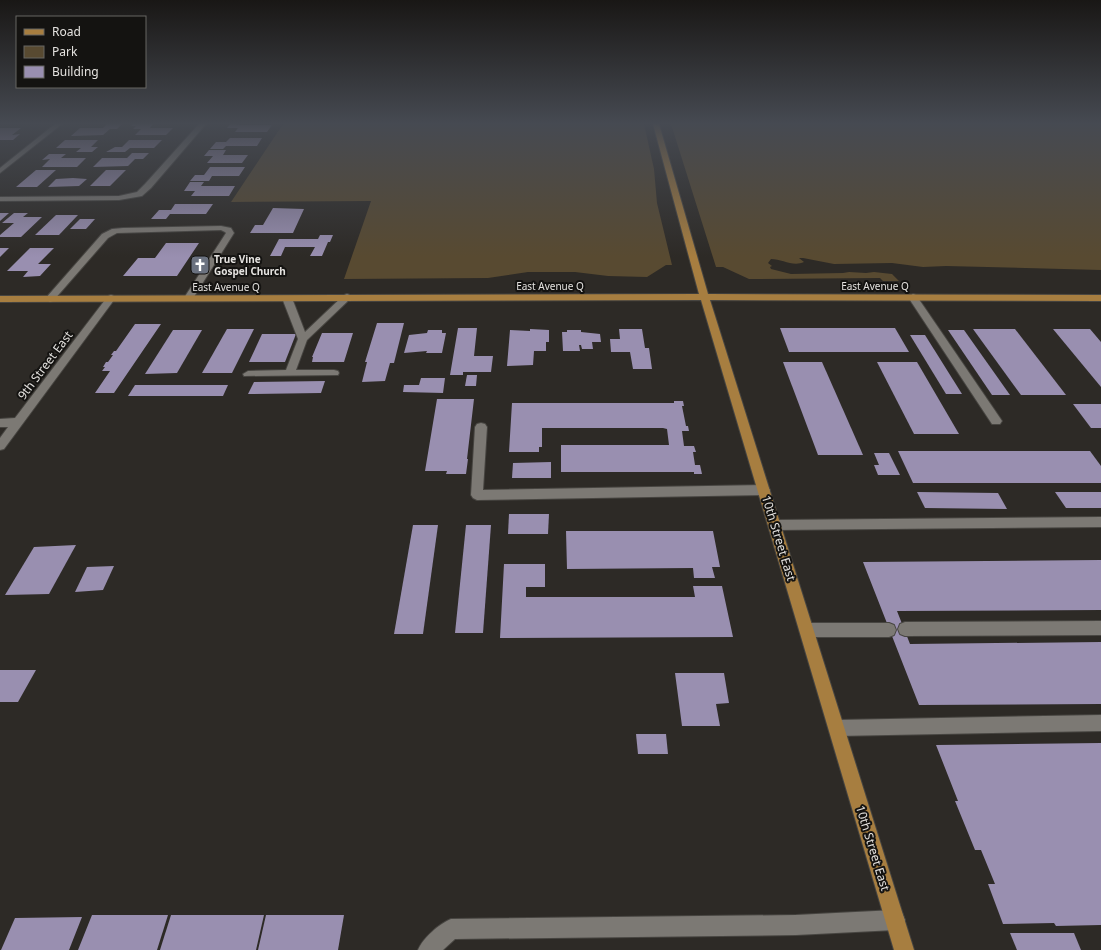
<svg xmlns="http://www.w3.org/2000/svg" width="1101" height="950" viewBox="0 0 1101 950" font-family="'Noto Sans',sans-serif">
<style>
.green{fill:#584a31}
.building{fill:#998fb0}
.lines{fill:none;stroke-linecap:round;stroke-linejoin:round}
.minor-casing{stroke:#474541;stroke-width:2}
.major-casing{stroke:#474541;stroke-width:2}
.minor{fill:#7c7974;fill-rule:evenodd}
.major{fill:#a77e40;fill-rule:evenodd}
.labels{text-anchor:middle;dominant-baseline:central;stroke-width:4;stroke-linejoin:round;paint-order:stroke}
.far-poi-label{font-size:10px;font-weight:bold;fill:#e4e2df;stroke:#141311;text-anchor:start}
.far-street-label{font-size:10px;fill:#e4e2df;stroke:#141311}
.street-label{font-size:12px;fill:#e4e2df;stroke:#141311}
</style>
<rect width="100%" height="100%" fill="#2d2a26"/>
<!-- green -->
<g class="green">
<polygon points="283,124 644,124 654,169 657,203 672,265 666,265 647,277 608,276 575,272 528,272 488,278 344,279 371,201 231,202"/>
<path d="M671 124H1101V270L946 266 923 267 892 263 834 264 803 258H799L804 262C793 267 782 259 771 259L768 263 772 266 770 267 771 269 791 274 843 273 849 272 866 273 874 272 892 274 899 281H883L880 278 749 279 723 267H716Z"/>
</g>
<!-- building -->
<g class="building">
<polygon points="107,124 122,124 117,129 110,129 103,135 71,136 80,128 103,128"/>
<polygon points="133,124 153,124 150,128 173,128 166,135 135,135 141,129 133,129 136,126 131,126"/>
<polygon points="230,124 242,125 272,125 267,132 235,132 238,128 227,128"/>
<polygon points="0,128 21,128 12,135 20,134 13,140 0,140"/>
<polygon points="230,138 262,138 257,146 226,146 223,149 210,149 216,142 226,142"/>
<polygon points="65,140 98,140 91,147 98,147 92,152 76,152 81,148 56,148"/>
<polygon points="129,140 162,140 154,148 130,148 125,152 106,152 115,147 122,147"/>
<polygon points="209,150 226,150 223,155 248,155 242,163 207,163 213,156 204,156"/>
<polygon points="132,153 149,153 143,159 135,159 128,166 93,167 102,158 127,158"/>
<polygon points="49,154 66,154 61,158 86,158 77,167 42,167 50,159 42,160"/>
<polygon points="210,167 245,167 239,176 212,176 209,181 190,181 195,175 204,175"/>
<polygon points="36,170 56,170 37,187 16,187"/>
<polygon points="106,170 126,170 110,186 90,186"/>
<polygon points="73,178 87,179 79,186 48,187 56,179"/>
<polygon points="190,182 204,182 201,186 235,186 229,196 191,196 195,191 184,191"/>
<polygon points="175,204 213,204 206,214 170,214 166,219 151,219 159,210 171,210"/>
<polygon points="273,208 304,209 293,233 250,233 255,225 263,225"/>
<polygon points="0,213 9,213 0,221"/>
<polygon points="14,213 28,213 23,217 42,217 21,237 0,237 0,235 14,223 2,223"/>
<polygon points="56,215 78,215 59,235 35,235"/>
<polygon points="80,219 95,219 86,229 70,229"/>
<polygon points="320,235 333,235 330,242 328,242 322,256 310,256 315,247 285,247 281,256 270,256 279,239 318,239"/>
<polygon points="166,243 199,243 177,276 123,276 138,258 155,258"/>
<polygon points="0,248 9,248 0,257"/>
<polygon points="30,248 54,248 38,264 51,264 40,276 23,277 28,271 7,271"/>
<polygon points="377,323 404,323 394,363 390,363 385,381 362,382 367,362 365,362"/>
<polygon points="135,324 161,324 114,393 95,393 110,371 102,371 105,367 103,367 106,362 108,362 113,355 111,355 114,351 116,351"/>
<polygon points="458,328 477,328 474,356 493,356 491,372 463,372 463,375 450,375"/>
<polygon points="780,328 895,328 909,352 789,352"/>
<polygon points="227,329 254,329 232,373 202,373"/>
<polygon points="530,329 549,330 549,342 546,342 546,351 534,351 533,365 507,366 510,330 530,331"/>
<polygon points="619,329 642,329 645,348 649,348 652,369 633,369 630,352 611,352 610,339 620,339"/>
<polygon points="973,329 1015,329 1066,395 1021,395"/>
<polygon points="1053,329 1090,329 1101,342 1101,387"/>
<polygon points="173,330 202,330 177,373 145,374"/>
<polygon points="428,330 442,330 442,333 446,333 442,353 426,353 427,351 404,353 409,335 427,333"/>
<polygon points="567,330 581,330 581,332 600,334 601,342 592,342 593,349 582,349 581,345 579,345 580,351 563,351 562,332 567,332"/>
<polygon points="948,330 964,330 1010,395 992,395"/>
<polygon points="322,333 353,333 344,362 312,362 313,357 312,357"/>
<polygon points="262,334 296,334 285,362 249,362"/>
<polygon points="910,335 925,335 962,394 946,394"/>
<polygon points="783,362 822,362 863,455 818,455"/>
<polygon points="877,362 917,362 959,434 914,434"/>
<polygon points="467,375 477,375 476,386 465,386"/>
<polygon points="421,378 445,378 443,393 403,392 404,385 419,385"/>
<polygon points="325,381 321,393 248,394 254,382"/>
<polygon points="135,385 228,385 223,396 128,396"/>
<polygon points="437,399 474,399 467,459 468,459 466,474 446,474 447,471 425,471"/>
<polygon points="674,401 683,401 684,406 682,406 686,426 688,426 689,431 682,431 684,446 694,446 696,452 693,452 695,465 700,465 702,474 694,474 694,472 561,472 561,445 669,445 667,429 663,428 542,428 542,447 539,447 539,452 509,452 512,403 674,403"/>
<polygon points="1073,404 1101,404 1101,428 1091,428"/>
<polygon points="898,451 1090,451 1101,466 1101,483 913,483"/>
<polygon points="874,453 889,453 900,475 878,475 874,465 879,465"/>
<polygon points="551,462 551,478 512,478 513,463"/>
<polygon points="917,492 998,493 1007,509 925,508"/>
<polygon points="1055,492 1101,492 1101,508 1066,508"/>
<polygon points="509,514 549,514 548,534 508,534"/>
<polygon points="413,525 438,525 423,634 394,634"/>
<polygon points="466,525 491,525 483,633 455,633"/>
<polygon points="566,531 713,531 720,567 712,567 715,578 694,578 693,568 567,569"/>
<polygon points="76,545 49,594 5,595 34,547"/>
<polygon points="1101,560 1101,610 897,611 910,644 1101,642 1101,704 919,705 863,562"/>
<polygon points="504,564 545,564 545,587 526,587 526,597 695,597 693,586 722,586 733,637 500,638"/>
<polygon points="114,566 103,590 75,592 87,567"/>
<polygon points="0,670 36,670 18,702 0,702"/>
<polygon points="675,673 724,673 729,703 716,704 720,726 682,726"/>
<polygon points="636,734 666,734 668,754 638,754"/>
<polygon points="1101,743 1101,925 1056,926 1054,923 1003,924 988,884 995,884 981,850 975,850 955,801 958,801 936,745"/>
<polygon points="92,915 168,915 157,950 78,950"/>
<polygon points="171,915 264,915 256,950 160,950"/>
<polygon points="266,915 344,915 338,950 258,950"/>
<polygon points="82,917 69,950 1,950 15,918"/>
<polygon points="1010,933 1074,933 1081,950 1017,950"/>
</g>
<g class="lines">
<!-- minor casing -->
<g class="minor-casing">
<g id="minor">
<polygon points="55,124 62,124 0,173 0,168"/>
<polygon points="199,124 206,124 151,188 142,196 119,200 0,201 0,197 119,196 137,192 145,184"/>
<polygon points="221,226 231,228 234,233 192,300 186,300 184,298 226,233 225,232 221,230 117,233 108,238 53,301 50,302 45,299 102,234 112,229 123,228"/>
<polygon points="347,294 350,295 352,297 350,299 307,340 296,370 334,370 338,371 339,373 338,375 244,376 243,374 248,371 286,370 298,339 282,298 284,296 290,296 292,298 305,332 344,295"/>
<polygon points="913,294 916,295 1000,418 1002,421 1000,424 992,424 908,297"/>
<polygon points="111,295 114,296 116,298 114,300 4,449 0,450 0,438 8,427 0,427 0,419 15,418 108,296"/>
<polygon points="481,423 485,424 487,427 483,490 764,485 768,487 770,490 768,493 764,495 477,500 473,498 471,495 475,427 477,424"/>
<polygon points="1101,517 1101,527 775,530 770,529 769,525 770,521 775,520"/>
<polygon points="1101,621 1101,635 905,636 900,634 898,629 900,624 905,622"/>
<polygon points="807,623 889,623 894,625 896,630 894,635 889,637 807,637 802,635 800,630 802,625"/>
<polygon points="1101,715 1101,731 837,736 831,734 829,728 831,722 837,720"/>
<path d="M895 910 902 913 905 920 902 927 895 930 796 935 455 939 443 950H418C423 938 439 924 451 919L796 915Z"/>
</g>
</g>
<!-- major casing -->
<g class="major-casing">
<polygon id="major" points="653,124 659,124 708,294 1101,295 1101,301 710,300 914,950 894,950 701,300 0,302 0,296 699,294"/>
</g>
<!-- minor -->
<use href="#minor" class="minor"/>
<!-- major -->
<use href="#major" class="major"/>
</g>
<!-- sky -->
<linearGradient id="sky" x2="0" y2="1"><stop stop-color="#191715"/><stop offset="0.48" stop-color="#464a52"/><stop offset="1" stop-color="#464a52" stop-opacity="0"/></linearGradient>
<rect width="1101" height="257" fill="url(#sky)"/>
<!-- icons -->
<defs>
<g id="church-square" transform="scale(1)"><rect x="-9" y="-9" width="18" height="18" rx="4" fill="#6b7280" stroke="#141311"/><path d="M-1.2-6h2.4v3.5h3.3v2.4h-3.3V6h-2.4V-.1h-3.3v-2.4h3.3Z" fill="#fff"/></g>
</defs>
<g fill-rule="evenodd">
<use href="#church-square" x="200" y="265"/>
</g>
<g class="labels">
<!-- far-poi labels -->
<g class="far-poi-label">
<text x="214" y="259">True Vine<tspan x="214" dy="12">Gospel Church</tspan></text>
</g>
<!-- far-street labels -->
<g class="far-street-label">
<text x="550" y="286">East Avenue Q</text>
<text x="875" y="286">East Avenue Q</text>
<text x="226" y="287">East Avenue Q</text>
</g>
<!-- street labels -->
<g class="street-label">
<text transform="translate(45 365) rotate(-53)">9th Street East</text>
<text transform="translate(779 538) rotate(73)">10th Street East</text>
<text transform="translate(873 848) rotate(73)">10th Street East</text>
</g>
</g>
<!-- legend -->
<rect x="16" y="16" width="130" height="72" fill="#141311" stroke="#676663"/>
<rect x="24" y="29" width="20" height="6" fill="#a77e40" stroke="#676663"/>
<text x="52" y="36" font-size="12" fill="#e4e2df">Road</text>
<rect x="24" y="46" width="20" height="12" fill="#584a31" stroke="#676663"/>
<text x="52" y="56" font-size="12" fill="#e4e2df">Park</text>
<rect x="24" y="66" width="20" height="12" fill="#998fb0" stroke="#676663"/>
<text x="52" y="76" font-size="12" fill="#e4e2df">Building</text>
</svg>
